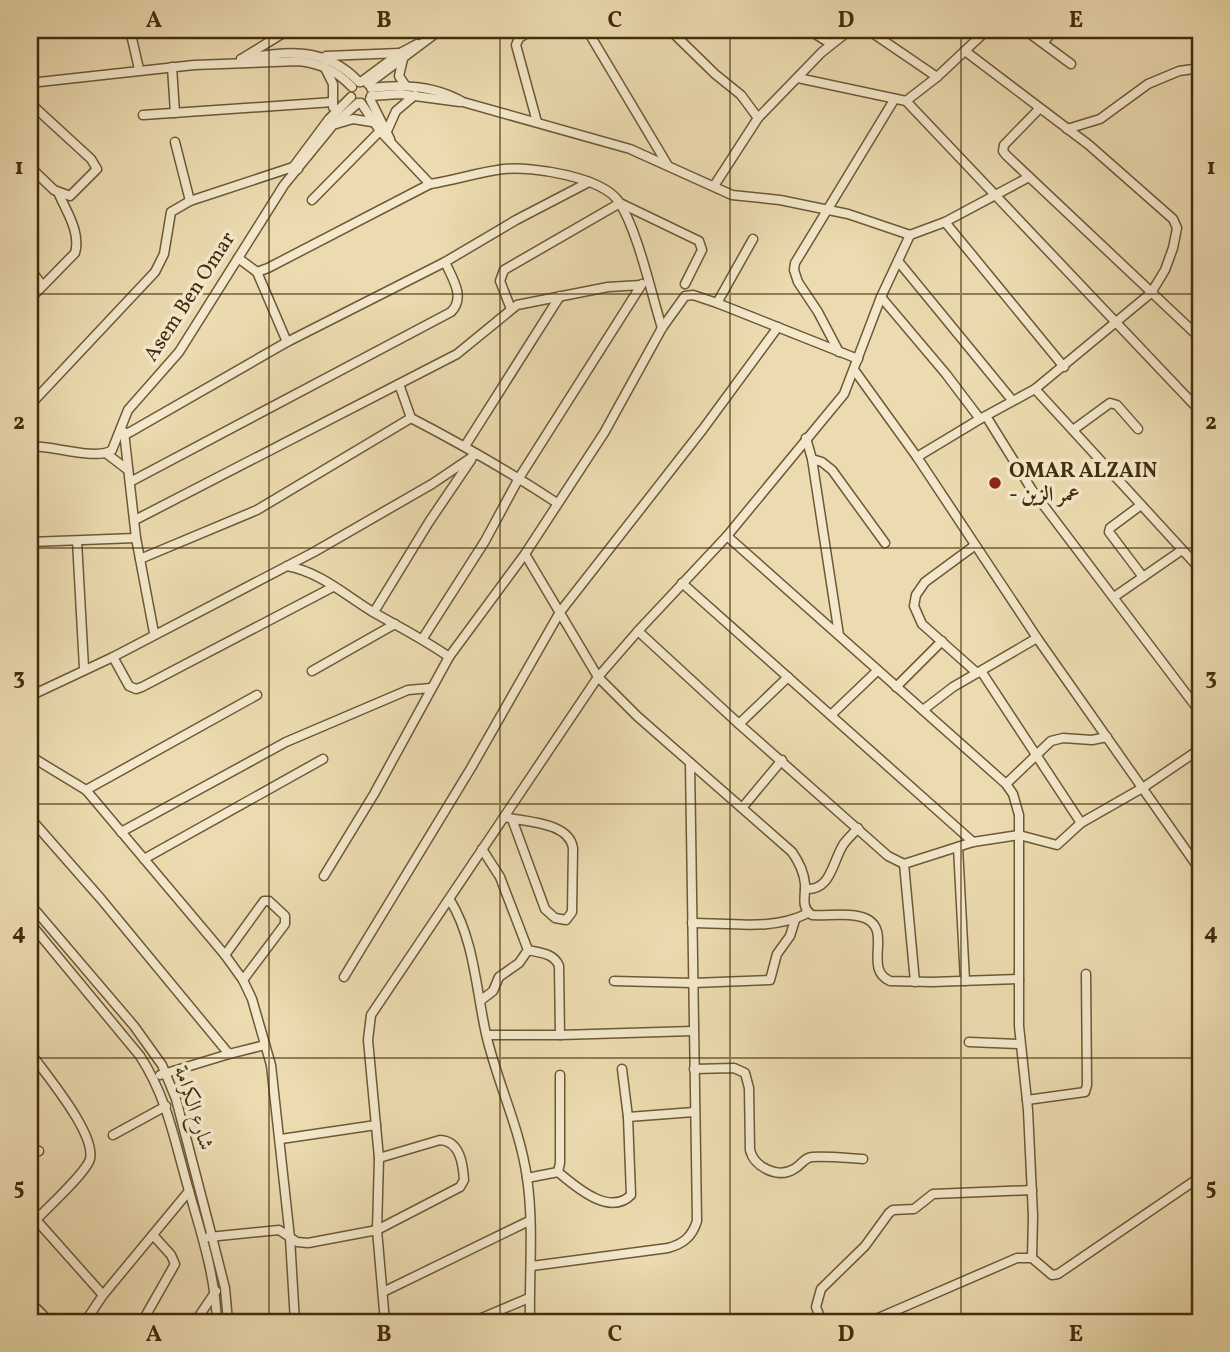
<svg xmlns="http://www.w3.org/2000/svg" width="1230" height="1352" viewBox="0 0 1230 1352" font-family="Vollkorn,Amiri,serif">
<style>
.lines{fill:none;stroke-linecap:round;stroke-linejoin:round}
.minor-casing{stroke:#6e5835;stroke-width:11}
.minor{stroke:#f3e8cc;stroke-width:8}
.grid{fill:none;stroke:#442c0c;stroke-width:2;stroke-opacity:0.55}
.poi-dot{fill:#8f2418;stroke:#f3e8cc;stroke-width:2.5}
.labels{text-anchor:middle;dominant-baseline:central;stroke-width:7;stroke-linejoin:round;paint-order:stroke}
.street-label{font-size:21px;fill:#442c0c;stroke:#f3e8cc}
.poi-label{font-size:21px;font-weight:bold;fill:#442c0c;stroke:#f3e8cc;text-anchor:start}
.neatline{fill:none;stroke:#442c0c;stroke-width:2.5}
.grid-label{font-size:23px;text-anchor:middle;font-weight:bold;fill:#442c0c}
</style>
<rect width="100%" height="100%" fill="#ecdbb0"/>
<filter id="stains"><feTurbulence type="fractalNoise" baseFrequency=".00286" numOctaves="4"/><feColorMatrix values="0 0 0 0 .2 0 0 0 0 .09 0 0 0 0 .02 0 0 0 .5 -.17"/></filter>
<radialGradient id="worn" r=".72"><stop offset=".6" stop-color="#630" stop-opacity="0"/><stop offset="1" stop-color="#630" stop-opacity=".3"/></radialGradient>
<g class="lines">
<!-- minor casing -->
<g class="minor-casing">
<g id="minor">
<polyline points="130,30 139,69"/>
<polyline points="532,30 519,38 516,45 537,122"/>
<polyline points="587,30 667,164"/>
<polyline points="670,30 715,74 741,95 758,118"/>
<polyline points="809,30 831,44"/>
<polyline points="868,30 937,77 987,30"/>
<polyline points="1025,30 1071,64"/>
<polyline points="1044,42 1054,30"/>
<polyline points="326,56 400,53"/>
<polyline points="243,58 288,30"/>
<path d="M241 59C287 51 325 46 359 82"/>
<polyline points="403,59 399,76 405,85"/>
<polyline points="324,66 333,84 333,107"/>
<polyline points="172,67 175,113"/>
<polyline points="798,78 906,101 1200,411"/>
<polyline points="361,82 400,53 417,44"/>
<path d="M30 83 194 65 299 61C321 64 336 70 352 87"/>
<polyline points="368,84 440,30"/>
<path d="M371 88C402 84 436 86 463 102L630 149 732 195 780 200 848 214 910 235 945 222 1029 177"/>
<polyline points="371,96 400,94 460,102"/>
<polyline points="370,99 390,139"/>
<polyline points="906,101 937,77"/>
<polyline points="30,103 91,159 97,169 70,196 54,190 30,167"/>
<path d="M361 103 380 131 430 184C455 180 479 172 504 169 532 166 603 177 619 202 638 231 651 293 662 328"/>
<polyline points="1039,109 1004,145 1003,151 1006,155 1200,338"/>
<polyline points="143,115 333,102"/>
<polyline points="336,124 353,119 372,122"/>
<polyline points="1067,129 1100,119 1148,84 1179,71 1200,68"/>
<polyline points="387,131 396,111 415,95"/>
<polyline points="175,142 190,201"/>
<polyline points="291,170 329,119 351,97"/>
<polyline points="714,186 758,118 822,52 850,30"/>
<polyline points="312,200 380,131"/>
<polyline points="945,222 1064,367"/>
<polyline points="238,258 257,272 268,268 430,184"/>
<polyline points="898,261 1012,400"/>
<polyline points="30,269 42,285"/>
<polyline points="257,272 287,342"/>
<polyline points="881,297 946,374 980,419 1035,389 1151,293 1165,270 1173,248 1177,228 1173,219 1089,145 965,51"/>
<path d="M30 299 75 253C81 232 66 211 58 192"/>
<polyline points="717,303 753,239"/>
<polyline points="511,309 500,281 504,270 620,203 699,241 702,250 685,284"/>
<polyline points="839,352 818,312 798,282 794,270 795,263 894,100"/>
<path d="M858 359 717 303 693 295 685 296 662 328 604 433 525 554 598 677 637 716 792 852C799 862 804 872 805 884 806 896 800 907 812 915 829 916 852 912 867 919 892 932 863 969 890 981L932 982 1019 979"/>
<polyline points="855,371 917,457 1037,638 1200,870"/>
<path d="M399 384 411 418C461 444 510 472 557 503"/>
<polyline points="1035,389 1200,569"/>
<polyline points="30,405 155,272 164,254 171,212 190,201 293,167 298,169"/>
<polyline points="986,416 1032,490 1200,712"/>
<polyline points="1073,430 1110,403 1117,405 1138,429"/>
<polyline points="124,432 136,538 154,633"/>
<polyline points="125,435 287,342 445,262 516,220 589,182"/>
<polyline points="806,438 812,459 839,635"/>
<path d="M30 446C50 445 98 461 112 450L128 410 179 352 284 185 333 125 358 103"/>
<polyline points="465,446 560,296"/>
<polyline points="107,454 128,470"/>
<polyline points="917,457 980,419"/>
<polyline points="812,459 822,462 832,470 885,543"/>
<path d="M130 482 451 312C466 297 452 278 445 262"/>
<polyline points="1141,505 1110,528 1109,532 1143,577"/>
<polyline points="135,520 457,354 517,305 608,287 641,285"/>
<polyline points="727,536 1006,784 1013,794 1019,815 1019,1026 1028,1110 1033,1216 1032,1258"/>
<polyline points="77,541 84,668"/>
<polyline points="30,542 136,538"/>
<polyline points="974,546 925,582 916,595 914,606 922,624 977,673"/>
<polyline points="140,559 257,510 411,418"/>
<path d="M287 566C320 572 345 595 373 612 399 627 425 640 449 657L374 794 324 876"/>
<polyline points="682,583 973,842"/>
<polyline points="1114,597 1182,550"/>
<polyline points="374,612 429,522 471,460"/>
<polyline points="638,631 739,724 888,856 904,864 973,842 1019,835 1057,845 1081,823 1144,787 1200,749"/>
<polyline points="423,638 485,541 519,478 642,284"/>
<polyline points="113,657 129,686 136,689 142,687 333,587"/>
<polyline points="449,657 525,554"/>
<polyline points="312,671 395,624"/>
<polyline points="981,671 1081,823"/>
<polyline points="896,687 942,641"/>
<polyline points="30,696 113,657 314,552 432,484 475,455"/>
<polyline points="923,710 953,687 1037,638"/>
<polyline points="831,715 877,671"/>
<polyline points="739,724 788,677"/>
<polyline points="30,756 86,790 225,955 243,980 252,999 271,1065 290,1238 295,1322"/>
<polyline points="1006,784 1051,741 1063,738 1092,740 1107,737"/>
<polyline points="86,790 257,695"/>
<polyline points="742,808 782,760"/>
<path d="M504 817C526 822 569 822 573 848L572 912 566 920 555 918 545 909 512 819"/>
<polyline points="30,818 101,899 229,1054"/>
<polyline points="121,832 286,742 408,690 431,688"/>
<polyline points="958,847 965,981"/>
<polyline points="144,859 323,759"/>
<polyline points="904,864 915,982"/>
<path d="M805 889C831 891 832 863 843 845 847 839 853 834 858 828"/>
<path d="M450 900C474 939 476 989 486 1034 497 1082 520 1128 527 1178 534 1224 529 1275 530 1322"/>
<polyline points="30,904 134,1026 162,1065 176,1099 212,1237 225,1288 228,1322"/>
<path d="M30 923 140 1056C168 1099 175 1143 189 1191 202 1236 215 1275 217 1322"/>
<path d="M692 923C730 923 774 931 808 913"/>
<polyline points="225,955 264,901 269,901 285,916 285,924 243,980"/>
<polyline points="344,977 471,768 560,612 703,429 778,327"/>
<polyline points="614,981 693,983 770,980 777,954 790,936 795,920"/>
<polyline points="480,1001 493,991 499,977 519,963 528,950 500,877 482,849"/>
<path d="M487 1035H560L559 966C554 953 540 953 528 950"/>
<polyline points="560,1035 693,1031"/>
<polyline points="969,1042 1020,1044"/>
<path d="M30 1052C45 1074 96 1133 90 1159 86 1173 48 1207 36 1220"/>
<path d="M694 1069 734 1068 745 1073 749 1088 750 1150C754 1167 778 1179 794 1169 802 1165 803 1158 812 1157 829 1156 846 1158 863 1159"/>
<polyline points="160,1075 229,1054 265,1045"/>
<polyline points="1027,1100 1085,1092 1087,1085 1086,974"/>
<polyline points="628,1117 694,1112"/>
<polyline points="113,1135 166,1106"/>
<polyline points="281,1139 376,1125"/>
<polyline points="30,1147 39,1151"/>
<path d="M558 1172C575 1186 609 1217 631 1195L628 1117 622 1069"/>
<polyline points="527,1178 558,1172 560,1163 560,1075"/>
<polyline points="30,1213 103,1295"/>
<path d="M209 1237 279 1230 297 1242 308 1243 377 1230 460 1187 464 1180C463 1164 460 1141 440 1140L379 1158"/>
<path d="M532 1266 668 1248C683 1244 692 1237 697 1221L690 763"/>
<polyline points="383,1292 529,1221"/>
<polyline points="30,1302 50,1322"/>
<polyline points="85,1322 103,1295 189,1191"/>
<polyline points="142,1322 175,1264 171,1255 153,1235"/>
<polyline points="195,1322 216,1291"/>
<polyline points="385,1322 377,1230 379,1158 368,1040 371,1015 598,677 638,631 727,536 844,394 881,297 910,235"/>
<polyline points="472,1322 529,1298"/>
<polyline points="822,1322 816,1307 821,1289 865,1246 889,1213 893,1210 914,1209 933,1194 1032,1190"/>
<polyline points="869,1322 1017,1258 1032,1258 1052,1275 1058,1274 1200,1177"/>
</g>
</g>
<!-- minor -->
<use href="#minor" class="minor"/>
</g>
<!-- grid -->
<path class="grid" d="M269 30V1322M500 30V1322M730 30V1322M961 30V1322M30 294H1200M30 548H1200M30 804H1200M30 1058H1200"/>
<!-- markers -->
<circle class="poi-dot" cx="995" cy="483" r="7"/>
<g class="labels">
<!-- street labels -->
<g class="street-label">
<text transform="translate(190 297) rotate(-57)">Asem Ben Omar</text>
<text transform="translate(193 1108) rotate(72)">شارع الكرامة</text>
</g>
<!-- poi labels -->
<g class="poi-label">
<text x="1009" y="471">OMAR ALZAIN<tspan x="1009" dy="24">- عمر الزين</tspan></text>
</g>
</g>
<!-- margin -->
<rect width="1230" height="1352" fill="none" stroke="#ecdbb0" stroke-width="77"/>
<rect x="38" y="38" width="1154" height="1276" class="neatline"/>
<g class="grid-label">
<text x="154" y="27">A</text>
<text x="384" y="27">B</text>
<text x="615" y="27">C</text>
<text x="846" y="27">D</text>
<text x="1076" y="27">E</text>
<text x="19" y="174">1</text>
<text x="1211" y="174">1</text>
<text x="19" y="429">2</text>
<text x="1211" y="429">2</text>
<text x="19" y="684">3</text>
<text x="1211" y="684">3</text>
<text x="19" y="939">4</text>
<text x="1211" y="939">4</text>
<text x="19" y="1194">5</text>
<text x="1211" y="1194">5</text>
<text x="154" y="1341">A</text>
<text x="384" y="1341">B</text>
<text x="615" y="1341">C</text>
<text x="846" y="1341">D</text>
<text x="1076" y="1341">E</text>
</g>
<rect width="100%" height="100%" filter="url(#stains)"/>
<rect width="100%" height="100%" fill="url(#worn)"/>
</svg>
